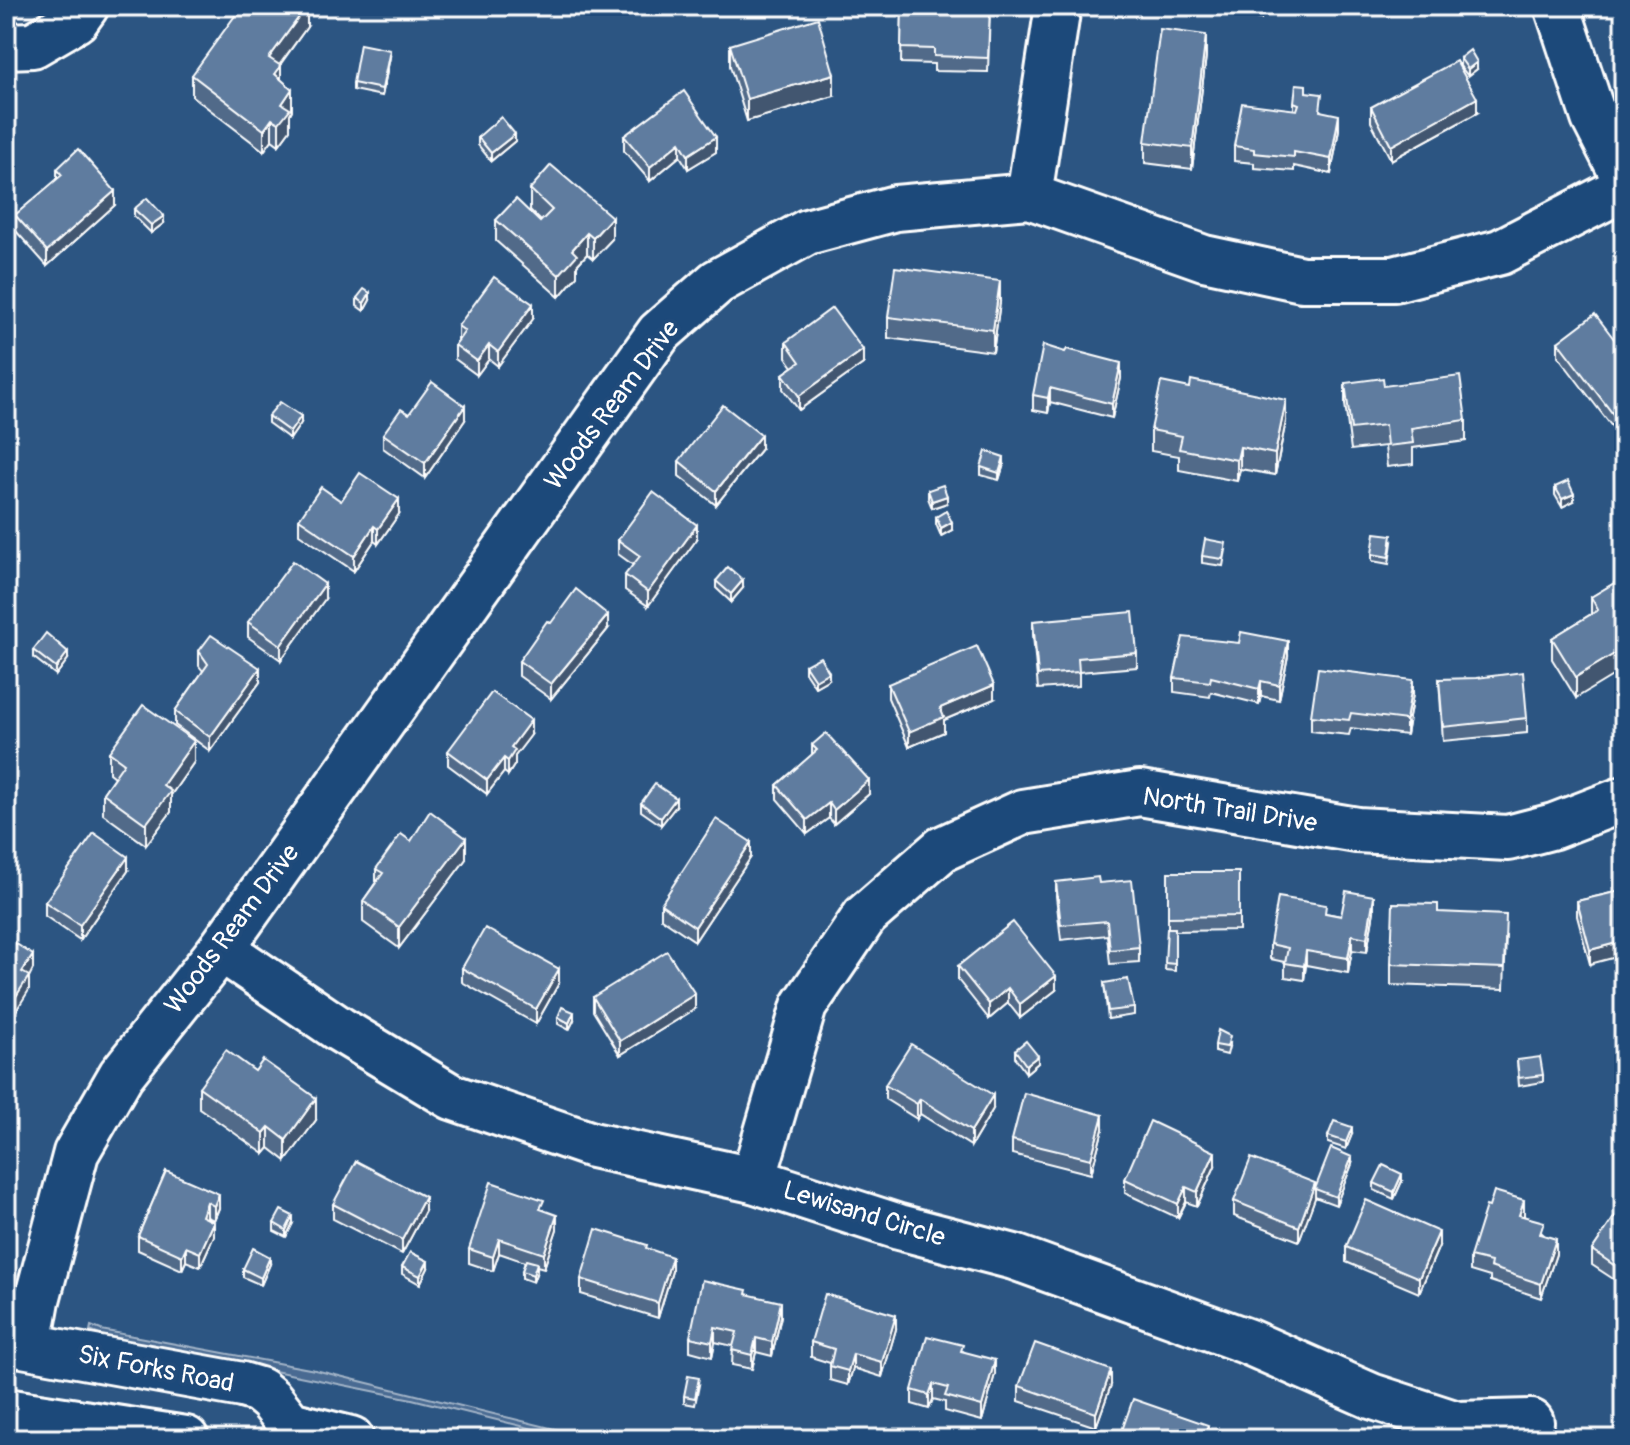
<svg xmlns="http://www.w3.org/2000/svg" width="1630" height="1445" viewBox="0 0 1630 1445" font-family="Pangolin,sans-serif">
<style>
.green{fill:#486b92;stroke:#a4b5c8;stroke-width:2}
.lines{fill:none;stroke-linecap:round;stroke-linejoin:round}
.minor-casing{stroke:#fff;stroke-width:50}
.major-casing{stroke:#fff;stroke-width:50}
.minor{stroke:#1f4a7a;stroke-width:44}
.major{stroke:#1f4a7a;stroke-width:44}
.wall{fill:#516b89;stroke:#fff;stroke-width:2}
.shaded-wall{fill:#42576f;stroke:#fff;stroke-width:2}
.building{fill:#5e7c9f;stroke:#fff;stroke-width:2}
.labels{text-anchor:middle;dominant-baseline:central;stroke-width:8;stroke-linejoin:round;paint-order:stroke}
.street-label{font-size:26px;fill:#fff;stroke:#1f4a7a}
</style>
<rect width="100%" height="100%" fill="#2c5582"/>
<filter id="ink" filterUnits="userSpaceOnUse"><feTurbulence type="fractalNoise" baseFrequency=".0125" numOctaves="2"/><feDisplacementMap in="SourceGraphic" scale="16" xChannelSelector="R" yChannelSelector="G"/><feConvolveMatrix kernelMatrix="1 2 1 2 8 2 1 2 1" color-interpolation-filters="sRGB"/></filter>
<g filter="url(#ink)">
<!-- green -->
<polygon class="green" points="91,1326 101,1330 315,1370 595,1439 574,1439 412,1399 102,1336 90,1331"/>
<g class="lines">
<!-- minor casing -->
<g class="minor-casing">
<g id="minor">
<polyline points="1557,6 1594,118 1624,177"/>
<polyline points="6,46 33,45 76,20 86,6"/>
<polyline points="1029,196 1058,6"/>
<polyline points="221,949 339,1029 452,1097 592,1145 753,1180 899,1227 1014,1257 1246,1341 1371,1396 1457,1424 1531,1422"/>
<polyline points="753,1180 804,1006 865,916 942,849 1023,812 1140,793 1357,830 1508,838 1554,826 1624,799"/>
<polyline points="29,1344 37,1300 76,1153 121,1075 221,949 659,333 717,282 807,232 896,208 1029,196 1204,258 1302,279 1394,279 1500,252 1624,188"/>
</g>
</g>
<!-- major casing -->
<g class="major-casing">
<g id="major">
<polyline points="6,1342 242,1385 259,1390 271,1400 290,1424 351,1439"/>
<polyline points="6,1411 186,1439"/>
</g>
</g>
<!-- minor -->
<use href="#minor" class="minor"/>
<!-- major -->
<use href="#major" class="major"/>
</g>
<!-- wall -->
<g class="wall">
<polygon points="902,6 990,6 988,72 934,71 934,64 901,63"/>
<polygon points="1244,6 1262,6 1261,19 1244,16"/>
<polygon points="307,27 280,65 281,79 292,110 290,114 290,130 279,145 272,140 264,151 192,96 192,75"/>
<polygon points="730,45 834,96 747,121 730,66"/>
<polygon points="1206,56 1192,169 1145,163 1145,142"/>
<polygon points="390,57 382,96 353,90 353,83"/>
<polygon points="1460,58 1477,69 1468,76 1460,66"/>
<polygon points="1306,92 1321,111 1339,129 1331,174 1294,166 1294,171 1254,168 1254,163 1234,161 1234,146 1294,109 1294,102"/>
<polygon points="1371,107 1477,113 1391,160 1371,122"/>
<polygon points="624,136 716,137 716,152 688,169 680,156 650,181 624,151"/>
<polygon points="478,137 515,141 491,161 478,145"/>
<polygon points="57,169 115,205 47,266 15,230 15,215 57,180"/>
<polygon points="530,189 612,239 593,259 587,254 577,265 577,276 559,297 496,241 496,220 540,222 541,221 530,210"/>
<polygon points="134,209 164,223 151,233 134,216"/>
<polygon points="357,298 370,300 364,311 357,306"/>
<polygon points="1000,302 993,352 888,338 888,317"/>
<polygon points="533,319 498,366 489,359 477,375 455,359 455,345 458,340 458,326"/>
<polygon points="786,342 863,364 799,410 783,389 783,374 793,367 786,357"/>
<polygon points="1558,342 1624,352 1616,432 1558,356"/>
<polygon points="1065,352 1121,378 1112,418 1050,402 1048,413 1033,410 1033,395"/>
<polygon points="1345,383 1384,386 1466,420 1466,441 1413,448 1413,464 1387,467 1385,446 1351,450 1345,404"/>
<polygon points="409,414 465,420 425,478 383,448 383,434"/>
<polygon points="268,416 301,423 290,439 268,423"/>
<polygon points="1286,421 1275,475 1240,469 1237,481 1179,470 1179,456 1151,451 1151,430"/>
<polygon points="761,449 716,505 679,476 679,461"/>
<polygon points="1004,464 999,480 981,475 981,467"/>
<polygon points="1555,487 1574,501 1562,507 1555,495"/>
<polygon points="928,490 947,503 932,508 928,498"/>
<polygon points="399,514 378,544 374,541 354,571 299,534 299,519"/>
<polygon points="936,517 952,530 941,536 936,524"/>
<polygon points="697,539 648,606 625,590 625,575 633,565 618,554 618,540"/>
<polygon points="1392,542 1389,564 1372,561 1372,554"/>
<polygon points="1226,550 1223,566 1202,563 1202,556"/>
<polygon points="1621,579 1576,698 1552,659 1552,638 1591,614 1591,597"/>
<polygon points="716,581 743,588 731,602 716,588"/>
<polygon points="325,599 281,660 248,637 248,622"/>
<polygon points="1033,621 1137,653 1137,667 1079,672 1079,686 1038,689 1033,635"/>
<polygon points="608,629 551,699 519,676 519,661"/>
<polygon points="33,650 68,659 56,675 33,657"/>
<polygon points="199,651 260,682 210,751 175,725 175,711 203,671 199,666"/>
<polygon points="1288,656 1279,700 1261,696 1259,704 1211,692 1210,697 1174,692 1174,678"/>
<polygon points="805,665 829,679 815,687 805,672"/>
<polygon points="1439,679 1527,718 1527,733 1443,741"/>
<polygon points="888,684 994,699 944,720 944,732 909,747 888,698"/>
<polygon points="1413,694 1406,735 1351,728 1349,735 1311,731 1311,716"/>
<polygon points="531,735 515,756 515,764 508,775 504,772 487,794 448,765 448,751"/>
<polygon points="812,745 869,794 834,824 829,818 807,834 777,799 777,785 812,755"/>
<polygon points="109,752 194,762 171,795 171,812 146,845 103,814 103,793 114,777 109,773"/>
<polygon points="641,803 676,806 661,825 641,811"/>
<polygon points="411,841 466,859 399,948 363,922 363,901 376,882 376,869"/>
<polygon points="751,857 695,941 661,918 661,904"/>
<polygon points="128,871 80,940 45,916 45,902"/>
<polygon points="1168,872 1239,872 1239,930 1175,931 1175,971 1165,970 1168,928"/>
<polygon points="1056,882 1099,883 1139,947 1139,962 1110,964 1107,935 1061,940 1056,896"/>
<polygon points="1624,890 1590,964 1577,916 1577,901"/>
<polygon points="1374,911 1367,952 1352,950 1348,973 1306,965 1304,980 1285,977 1285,962 1270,959 1270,944 1326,913 1341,916"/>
<polygon points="1506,936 1504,989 1391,985 1391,964"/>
<polygon points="958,966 1056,990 1020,1018 1008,1003 989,1019 958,980"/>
<polygon points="462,968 559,983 536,1024 462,982"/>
<polygon points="1104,983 1134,1008 1134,1015 1108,1019"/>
<polygon points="593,997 695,1009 620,1055 593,1011"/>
<polygon points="558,1017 574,1020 569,1030 558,1024"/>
<polygon points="1230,1043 1227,1055 1215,1052 1215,1045"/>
<polygon points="1015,1050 1038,1063 1026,1073 1015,1058"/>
<polygon points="1517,1060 1543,1075 1543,1082 1519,1086"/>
<polygon points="885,1085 993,1109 971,1146 920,1114 917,1119 885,1099"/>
<polygon points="199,1087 316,1120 286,1161 269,1148 264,1154 199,1108"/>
<polygon points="1103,1129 1091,1174 1012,1154 1012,1140"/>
<polygon points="1352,1134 1346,1149 1328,1143 1328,1136"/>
<polygon points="1352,1164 1336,1205 1315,1197 1299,1241 1234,1216 1234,1201 1315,1188"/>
<polygon points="1215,1166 1197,1206 1186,1202 1178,1218 1125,1193 1125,1179"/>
<polygon points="166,1171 219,1208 214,1220 207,1217 207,1218 214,1236 200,1267 186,1261 182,1270 138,1250 138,1236"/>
<polygon points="1402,1181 1394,1199 1374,1190 1374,1183"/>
<polygon points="1624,1203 1624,1286 1592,1265 1592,1250"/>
<polygon points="333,1204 425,1211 402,1254 333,1219"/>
<polygon points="544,1210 557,1229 544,1268 537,1266 537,1271 533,1282 522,1278 522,1271 525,1262 499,1253 493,1271 469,1263 469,1249"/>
<polygon points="1524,1215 1524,1216 1544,1235 1556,1254 1541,1298 1490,1281 1490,1277 1470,1271 1470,1257"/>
<polygon points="274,1223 293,1223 286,1237 274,1231"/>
<polygon points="1439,1246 1419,1293 1346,1262 1346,1247"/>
<polygon points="647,1249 672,1271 658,1318 581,1294 581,1279"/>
<polygon points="270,1264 261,1285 243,1277 243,1269"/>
<polygon points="402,1267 428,1268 420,1284 402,1274"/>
<polygon points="747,1295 781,1316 772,1356 756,1352 752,1369 732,1365 733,1346 715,1342 712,1357 690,1351 690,1337"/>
<polygon points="896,1329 882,1377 853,1368 848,1385 830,1380 830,1363 811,1357 811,1342"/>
<polygon points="963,1351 995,1374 982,1421 945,1411 945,1402 933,1399 929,1409 912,1404 912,1390"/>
<polygon points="699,1385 695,1405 684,1403 684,1396"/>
<polygon points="1111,1385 1096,1427 1019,1401 1019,1386"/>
</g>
<!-- shaded-wall -->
<g class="shaded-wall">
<polygon points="307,6 307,27 269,79 269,58"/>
<polygon points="1206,35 1206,56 1192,169 1192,148"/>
<polygon points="390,50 390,57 382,96 382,89"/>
<polygon points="1477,62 1477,69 1468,76 1468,69"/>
<polygon points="281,66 281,87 275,74"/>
<polygon points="834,74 834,96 747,121 747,99"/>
<polygon points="292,89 292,110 290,114 290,130 279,145 279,123 282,104"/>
<polygon points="1477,98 1477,113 1391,160 1391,146"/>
<polygon points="1339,115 1339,129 1331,174 1331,159"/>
<polygon points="272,119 272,140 264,151 264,130"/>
<polygon points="515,134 515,141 491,161 491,153"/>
<polygon points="716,137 716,152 688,169 688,155"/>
<polygon points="680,142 680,156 650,181 650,167"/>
<polygon points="115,191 115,205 47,266 47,251"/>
<polygon points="164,216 164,223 151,233 151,225"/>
<polygon points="612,217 612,239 593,259 593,238"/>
<polygon points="587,233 587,254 577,265 577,276 559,297 559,275 572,250"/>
<polygon points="1000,281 1000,302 993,352 993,330"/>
<polygon points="370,293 370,300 364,311 364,303"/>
<polygon points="533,304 533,319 498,366 498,352"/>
<polygon points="489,345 489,359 477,375 477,361"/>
<polygon points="863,350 863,364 799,410 799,396"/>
<polygon points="1121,363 1121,378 1112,418 1112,404"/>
<polygon points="1050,388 1050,402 1048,413 1048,398"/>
<polygon points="1286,400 1286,421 1275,475 1275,454"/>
<polygon points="465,406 465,420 425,478 425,463"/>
<polygon points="1624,412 1624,427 1616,432 1616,418"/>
<polygon points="301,416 301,423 290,439 290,432"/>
<polygon points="761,435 761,449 716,505 716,491"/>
<polygon points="1240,447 1240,469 1237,481 1237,460"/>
<polygon points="1004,457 1004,464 999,480 999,473"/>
<polygon points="1574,494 1574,501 1562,507 1562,499"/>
<polygon points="947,496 947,503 932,508 932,501"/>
<polygon points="399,499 399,514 378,544 378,529"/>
<polygon points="952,522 952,530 941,536 941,528"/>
<polygon points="697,525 697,539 648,606 648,592"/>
<polygon points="374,526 374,541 354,571 354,556"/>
<polygon points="743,580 743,588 731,602 731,594"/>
<polygon points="325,584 325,599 281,660 281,645"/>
<polygon points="608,615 608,629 551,699 551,684"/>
<polygon points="1288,641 1288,656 1279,700 1279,685"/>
<polygon points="1624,648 1624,669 1576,698 1576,677"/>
<polygon points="68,652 68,659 56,675 56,668"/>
<polygon points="260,668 260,682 210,751 210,737"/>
<polygon points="829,672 829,679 815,687 815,680"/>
<polygon points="1413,680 1413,694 1406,735 1406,720"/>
<polygon points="1261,681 1261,696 1259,704 1259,689"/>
<polygon points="994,685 994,699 944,720 944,732 909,747 909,732 940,708"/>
<polygon points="531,720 531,735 515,756 515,764 508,775 508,761 511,747"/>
<polygon points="194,741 194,762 171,795 171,812 146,845 146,824 163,785"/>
<polygon points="504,758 504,772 487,794 487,780"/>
<polygon points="869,780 869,794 834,824 834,810"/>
<polygon points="676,798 676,806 661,825 661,818"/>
<polygon points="829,803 829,818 807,834 807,820"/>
<polygon points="466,838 466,859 399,948 399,927"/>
<polygon points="751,842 751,857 695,941 695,927"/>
<polygon points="128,857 128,871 80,940 80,925"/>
<polygon points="1374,896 1374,911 1367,952 1367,938"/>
<polygon points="1352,935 1352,950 1348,973 1348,958"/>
<polygon points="1624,941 1624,955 1590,964 1590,950"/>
<polygon points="1306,951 1306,965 1304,980 1304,966"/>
<polygon points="33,955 33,969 29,977 29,990 6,1027 6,1012 22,972"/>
<polygon points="559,969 559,983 536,1024 536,1009"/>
<polygon points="1056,976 1056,990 1020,1018 1020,1004"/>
<polygon points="1008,988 1008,1003 989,1019 989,1004"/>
<polygon points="695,994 695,1009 620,1055 620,1041"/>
<polygon points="574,1012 574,1020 569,1030 569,1023"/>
<polygon points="1038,1056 1038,1063 1026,1073 1026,1065"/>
<polygon points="993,1095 993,1109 971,1146 971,1131"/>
<polygon points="316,1098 316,1120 286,1161 286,1140"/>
<polygon points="920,1099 920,1114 917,1119 917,1104"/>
<polygon points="1103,1115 1103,1129 1091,1174 1091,1159"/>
<polygon points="269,1127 269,1148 264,1154 264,1133"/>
<polygon points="1352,1127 1352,1134 1346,1149 1346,1142"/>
<polygon points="1215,1152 1215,1166 1197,1206 1197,1192"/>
<polygon points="1352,1157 1352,1164 1336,1205 1336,1197"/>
<polygon points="1402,1174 1402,1181 1394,1199 1394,1192"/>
<polygon points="1315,1183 1315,1198 1299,1241 1299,1227"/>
<polygon points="1186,1187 1186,1202 1178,1218 1178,1204"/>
<polygon points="219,1194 219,1208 214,1220 214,1206"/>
<polygon points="425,1197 425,1211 402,1254 402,1240"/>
<polygon points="1524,1200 1524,1215 1519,1229 1519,1215"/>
<polygon points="207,1202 207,1217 202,1231 202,1216"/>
<polygon points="557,1215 557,1229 544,1268 544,1254"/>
<polygon points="293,1216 293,1223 286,1237 286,1230"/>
<polygon points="214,1222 214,1236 200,1267 200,1253"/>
<polygon points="1439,1232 1439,1246 1419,1293 1419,1278"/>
<polygon points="499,1239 499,1253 493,1271 493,1257"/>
<polygon points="1556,1239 1556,1254 1541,1298 1541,1284"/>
<polygon points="186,1247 186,1261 182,1270 182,1256"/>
<polygon points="270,1257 270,1264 261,1285 261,1278"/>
<polygon points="672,1257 672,1271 658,1318 658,1303"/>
<polygon points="428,1261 428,1268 420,1284 420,1276"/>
<polygon points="537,1263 537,1271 533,1282 533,1275"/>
<polygon points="781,1302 781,1316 772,1356 772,1342"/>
<polygon points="896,1315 896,1329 882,1377 882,1362"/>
<polygon points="715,1327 715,1342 712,1357 712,1342"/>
<polygon points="756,1338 756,1352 752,1369 752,1355"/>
<polygon points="853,1354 853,1368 848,1385 848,1371"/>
<polygon points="995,1360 995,1374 982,1421 982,1406"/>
<polygon points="1111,1370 1111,1385 1096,1427 1096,1413"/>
<polygon points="933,1384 933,1399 929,1409 929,1395"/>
<polygon points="1208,1425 1208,1439 1203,1439"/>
</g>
<!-- building -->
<g class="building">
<polygon points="242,6 307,6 269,58 281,66 275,74 292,89 282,104 290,109 279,123 272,119 264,130 192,75"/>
<polygon points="902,6 990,6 988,58 934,56 934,49 901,48"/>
<polygon points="1244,6 1261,6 1261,11 1244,9"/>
<polygon points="818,18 834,74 747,99 730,45"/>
<polygon points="1160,29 1206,35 1192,148 1145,142"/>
<polygon points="360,44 390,50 382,89 353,83"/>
<polygon points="1470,50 1477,62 1468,69 1460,58"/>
<polygon points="1456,61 1477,98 1391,146 1371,107"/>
<polygon points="1296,84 1306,85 1306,92 1322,94 1320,111 1339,115 1331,159 1294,152 1294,157 1254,153 1254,149 1234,146 1242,103 1297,110 1299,104 1294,102"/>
<polygon points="684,91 716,137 688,155 680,142 650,167 624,136"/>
<polygon points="501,117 515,134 491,153 478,137"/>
<polygon points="78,149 115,191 47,251 15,215 62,175 57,169"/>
<polygon points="551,165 612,217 593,238 587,233 579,242 572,250 577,255 559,275 496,220 516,199 540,222 552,210 530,189"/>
<polygon points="147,198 164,216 151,225 134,209"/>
<polygon points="895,267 1000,281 993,330 888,317"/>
<polygon points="494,277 533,304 498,352 489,345 477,361 455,345 465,331 458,326"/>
<polygon points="364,289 370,293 364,303 357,298"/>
<polygon points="832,308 863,350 799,396 783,374 800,362 786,342"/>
<polygon points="1595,314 1624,352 1624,412 1616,418 1558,342"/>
<polygon points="1043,345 1065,352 1067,349 1121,363 1112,404 1050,388 1048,398 1033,395"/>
<polygon points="1460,376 1466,420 1411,428 1413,443 1387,446 1385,425 1351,429 1345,383 1383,378 1384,386"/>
<polygon points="1191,380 1286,400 1275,454 1240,447 1237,460 1179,449 1182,436 1151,430 1161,382 1190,388"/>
<polygon points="432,382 465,406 425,463 383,434 401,409 409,414"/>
<polygon points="280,402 301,416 290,432 268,416"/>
<polygon points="723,405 761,435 716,491 679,461"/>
<polygon points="986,451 1004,457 999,473 981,467"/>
<polygon points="360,473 399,499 378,529 374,526 354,556 299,519 321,487 341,501"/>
<polygon points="1568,481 1574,494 1562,499 1555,487"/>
<polygon points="943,485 947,496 932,501 928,490"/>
<polygon points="653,492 697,525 648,592 625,575 640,556 618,540"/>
<polygon points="946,511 952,522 941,528 936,517"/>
<polygon points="1375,533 1392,535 1389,557 1372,554"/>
<polygon points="1205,539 1226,543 1223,559 1202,556"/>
<polygon points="293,561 325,584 281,645 248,622"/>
<polygon points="728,567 743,580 731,594 716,581"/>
<polygon points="1621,579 1624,584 1624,648 1576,677 1552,638 1598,610 1591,597"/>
<polygon points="576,589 608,615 551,684 519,661 547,621 551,623"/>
<polygon points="1133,612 1137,653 1078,658 1079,672 1038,675 1033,621"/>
<polygon points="1241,632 1288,641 1279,685 1261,681 1259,689 1211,677 1210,682 1174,678 1183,637 1239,643"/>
<polygon points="46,633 68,652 56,668 33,650"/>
<polygon points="211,635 260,668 210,737 175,711 208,664 199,651"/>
<polygon points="977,646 994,685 940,708 944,717 909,732 888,684"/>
<polygon points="820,657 829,672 815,680 805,665"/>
<polygon points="1318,668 1413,680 1406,720 1351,713 1349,720 1311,716"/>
<polygon points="1523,672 1527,718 1443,727 1439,679 1476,678"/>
<polygon points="492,692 531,720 511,747 515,750 508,761 504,758 487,780 448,751"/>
<polygon points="143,705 194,741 163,785 171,791 146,824 103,793 124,763 109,752"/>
<polygon points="826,733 869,780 834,810 829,803 807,820 777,785 817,750 812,745"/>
<polygon points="655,784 676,798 661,818 641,803"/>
<polygon points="430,811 466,838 399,927 363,901 383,873 376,869 401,834 411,841"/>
<polygon points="716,819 751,842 695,927 661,904"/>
<polygon points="94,833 128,857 80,925 45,902"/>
<polygon points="1168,872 1239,872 1239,916 1168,917"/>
<polygon points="1098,877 1099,883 1132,880 1139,947 1110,950 1107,921 1061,925 1056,882"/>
<polygon points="1624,890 1624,941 1590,950 1577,901"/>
<polygon points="1346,891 1374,896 1367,938 1352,935 1348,958 1306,951 1304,966 1285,963 1288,948 1270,944 1278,897 1326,905 1325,913 1341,916"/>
<polygon points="1393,903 1438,904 1438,912 1506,915 1504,968 1391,964"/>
<polygon points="1013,922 1056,976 1020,1004 1008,988 989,1004 958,966"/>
<polygon points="485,928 559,969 536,1009 462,968"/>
<polygon points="1167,928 1175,928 1175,964 1165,963"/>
<polygon points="6,937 33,955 22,972 29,976 6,1012"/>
<polygon points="667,951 695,994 620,1041 593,997"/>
<polygon points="1128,979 1134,1008 1108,1011 1104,983"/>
<polygon points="562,1007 574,1012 569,1023 558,1017"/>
<polygon points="1218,1030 1230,1036 1227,1047 1215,1045"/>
<polygon points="1026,1041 1038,1056 1026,1065 1015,1050"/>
<polygon points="911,1044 993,1095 971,1131 920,1099 917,1104 885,1085"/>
<polygon points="226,1050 255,1071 263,1060 316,1098 286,1140 269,1127 264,1133 199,1087"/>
<polygon points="1540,1057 1543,1075 1519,1078 1517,1060"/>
<polygon points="1024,1093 1103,1115 1091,1159 1012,1140"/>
<polygon points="1150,1121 1215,1152 1197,1192 1186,1187 1178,1204 1125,1179"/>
<polygon points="1334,1121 1352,1127 1346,1142 1328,1136"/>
<polygon points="1331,1148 1352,1157 1336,1197 1315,1189"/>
<polygon points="1251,1158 1315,1183 1299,1227 1234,1201"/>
<polygon points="356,1161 425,1197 402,1240 333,1204"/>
<polygon points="1383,1165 1402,1174 1394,1192 1374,1183"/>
<polygon points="166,1171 219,1194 214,1206 207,1202 202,1216 214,1222 200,1253 186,1247 182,1256 138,1236"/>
<polygon points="491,1182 544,1200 540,1209 557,1215 544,1254 499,1239 493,1257 469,1249"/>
<polygon points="1494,1191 1524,1200 1519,1215 1544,1222 1540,1234 1556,1239 1541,1284 1490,1267 1491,1262 1470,1257 1486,1206 1489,1207"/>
<polygon points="1366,1200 1439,1232 1419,1278 1346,1247"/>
<polygon points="1624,1203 1624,1272 1592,1250"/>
<polygon points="281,1210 293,1216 286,1230 274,1223"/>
<polygon points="596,1229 647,1245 646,1248 672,1257 658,1303 581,1279"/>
<polygon points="253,1248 270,1257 261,1278 243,1269"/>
<polygon points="410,1252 428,1261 420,1276 402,1267"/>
<polygon points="526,1260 537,1263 533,1275 522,1271"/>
<polygon points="702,1280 747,1290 746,1294 781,1302 772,1342 756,1338 752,1355 732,1350 737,1332 715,1327 712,1342 690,1337"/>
<polygon points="825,1294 896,1315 882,1362 853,1354 848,1371 830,1366 834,1349 811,1342"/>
<polygon points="927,1336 963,1345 961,1351 995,1360 982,1406 945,1396 948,1388 933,1384 929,1395 912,1390"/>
<polygon points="1035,1343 1111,1370 1096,1413 1019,1386"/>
<polygon points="688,1376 699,1378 695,1398 684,1396"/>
<polygon points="1133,1399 1208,1425 1203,1439 1119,1439"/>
<polygon points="1240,1432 1256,1439 1237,1439"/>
</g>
</g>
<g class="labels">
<!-- street labels -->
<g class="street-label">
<text transform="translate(612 405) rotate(-53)">Woods Ream Drive</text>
<text transform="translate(1230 810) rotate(9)">North Trail Drive</text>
<text transform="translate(232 929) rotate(-53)">Woods Ream Drive</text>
<text transform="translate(864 1214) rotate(17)">Lewisand Circle</text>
<text transform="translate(156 1369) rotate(11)">Six Forks Road</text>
</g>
</g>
<!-- margin -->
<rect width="1630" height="1445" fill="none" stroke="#1f4a7a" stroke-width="32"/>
<rect x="16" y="16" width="1598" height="1413" fill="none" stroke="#fff" stroke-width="3" filter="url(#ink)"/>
</svg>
